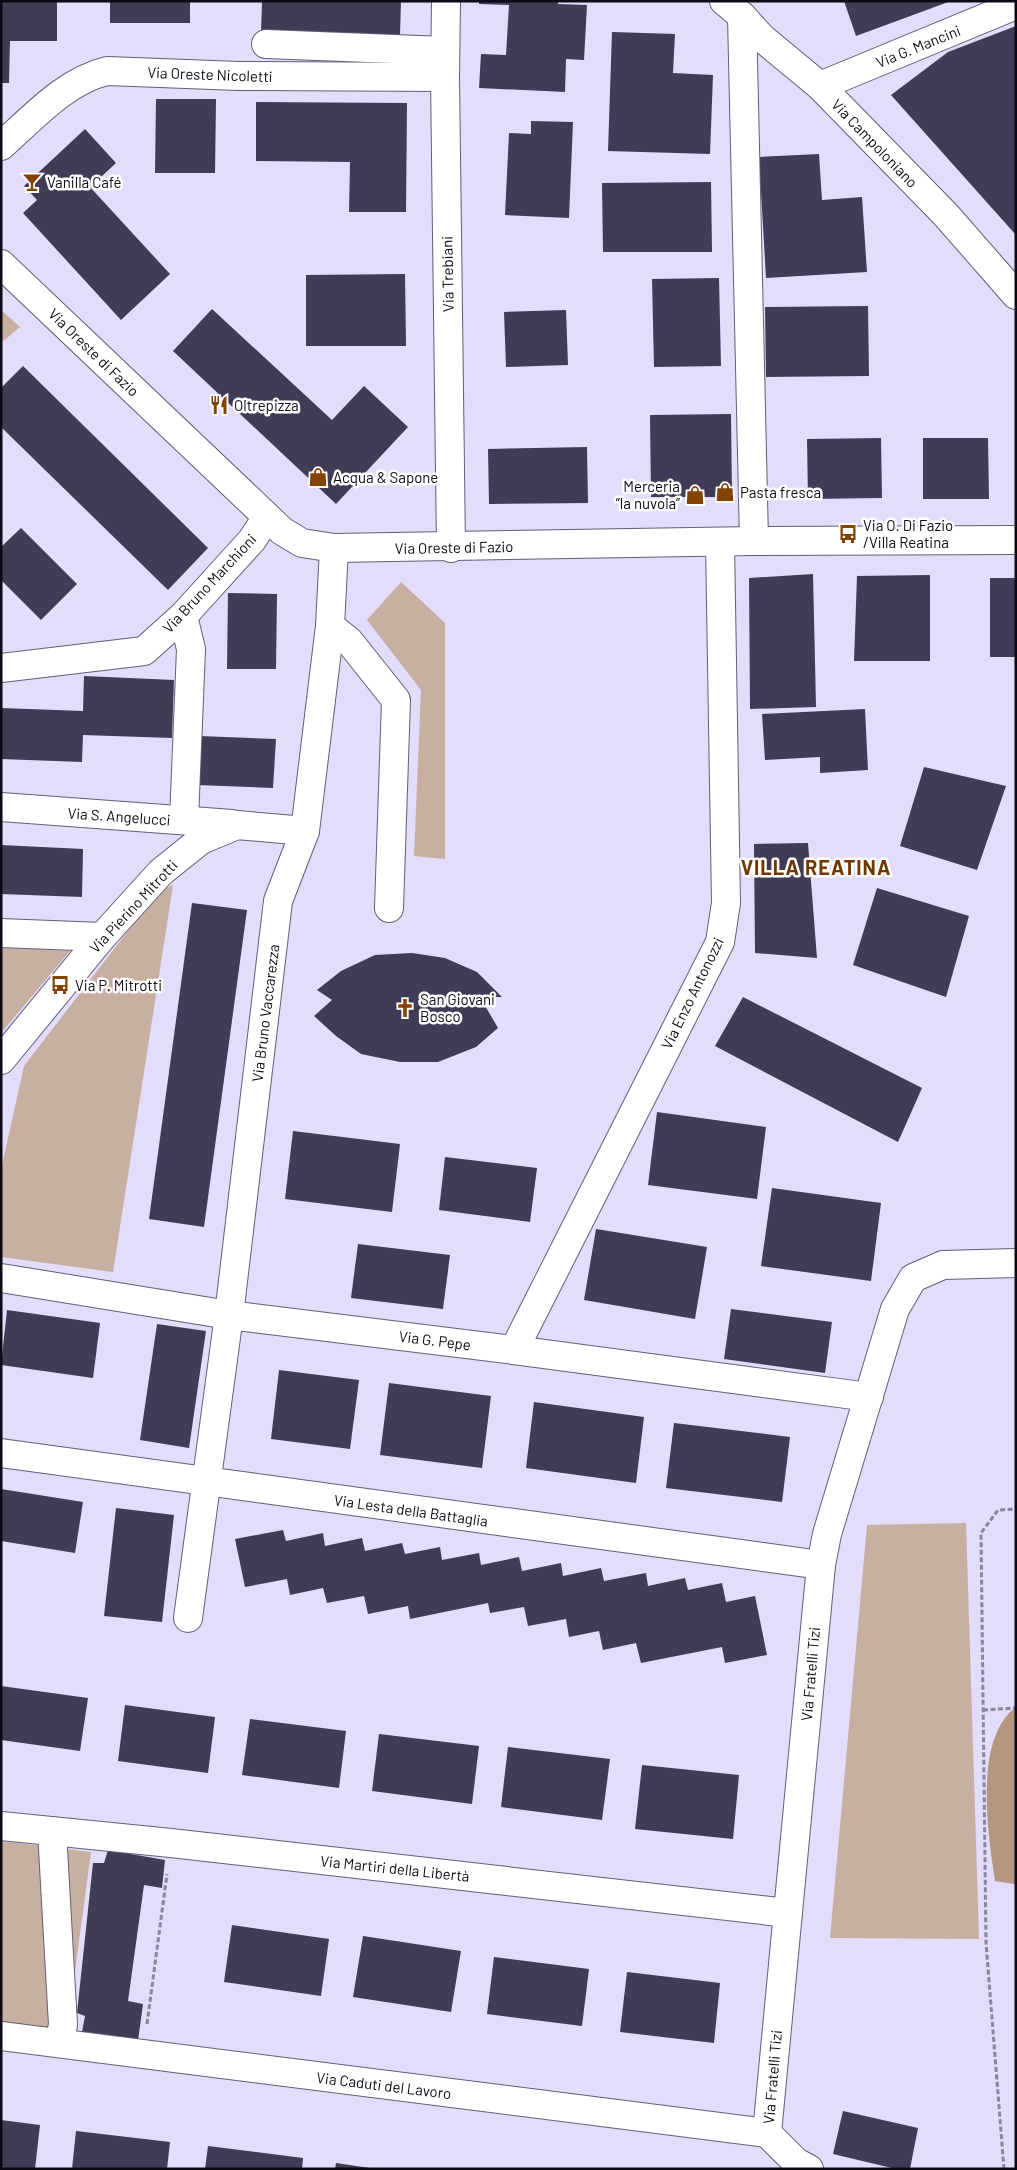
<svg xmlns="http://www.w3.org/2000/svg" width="1017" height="2170" viewBox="0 0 1017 2170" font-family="Barlow,sans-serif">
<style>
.green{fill:#c7b0a1}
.forest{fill:#b59781}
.building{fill:#423b56}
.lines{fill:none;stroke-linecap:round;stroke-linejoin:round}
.minor-casing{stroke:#635d77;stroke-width:30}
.path{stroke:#8b869c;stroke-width:3;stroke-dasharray:5 2.5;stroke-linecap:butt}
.minor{stroke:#fff;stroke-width:28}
.labels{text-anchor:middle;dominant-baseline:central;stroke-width:5;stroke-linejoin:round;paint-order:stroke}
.street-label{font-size:15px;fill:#0c0a14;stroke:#fff}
.poi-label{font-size:15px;fill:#0c0a14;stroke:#fff;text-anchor:start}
.district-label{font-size:20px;font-weight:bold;letter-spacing:1px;fill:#703800;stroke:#fff}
</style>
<rect width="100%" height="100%" fill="#e3dcfa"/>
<!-- green -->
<g class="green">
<polygon points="1,310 20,327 1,343"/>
<polygon points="401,582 445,623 445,859 414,856 421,690 367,620"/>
<polygon points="173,885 113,1272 1,1257 1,1170 24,1066 157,893"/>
<polygon points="1,947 70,951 1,1033"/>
<polygon points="966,1523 979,1939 830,1938 867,1525"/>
<polygon points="1,1841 91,1852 67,2031 1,2025"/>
</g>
<!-- forest -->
<path class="forest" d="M1016 1707V1882L1014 1884 995 1881C988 1834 973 1739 1016 1707Z"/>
<!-- building -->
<g class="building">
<polygon points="1,1 57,1 57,41 10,41 9,83 1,83"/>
<rect x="110" y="1" width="80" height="22"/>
<polygon points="262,1 401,1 400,35 261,33"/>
<polygon points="479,1 558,1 558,4 587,5 584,60 566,59 565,92 479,88 481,54 506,55 509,5 479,4"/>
<polygon points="844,1 951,1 856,36"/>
<polygon points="1016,26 1016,235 891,95 948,52"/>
<polygon points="612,32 675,34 673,73 713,75 710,154 608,151"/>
<polygon points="156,99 216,99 215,173 155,173"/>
<polygon points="256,102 407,103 406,212 349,212 350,162 256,161"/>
<polygon points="531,121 573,122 569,218 505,215 509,133 531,134"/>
<polygon points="85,129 116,163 90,187 170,274 121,320 23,213 37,200 24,186"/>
<polygon points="819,154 822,200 862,197 867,272 766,278 759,157"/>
<polygon points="711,182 712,252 603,252 602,183"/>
<polygon points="405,274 406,346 306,346 306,275"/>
<polygon points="719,278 721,366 654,367 652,279"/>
<polygon points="868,306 869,376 766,377 765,307"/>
<polygon points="212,309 332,420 364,386 408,427 336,504 173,351"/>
<polygon points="566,310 568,365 506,367 504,312"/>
<polygon points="23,366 208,548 168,590 1,427 1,388"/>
<polygon points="731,414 732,497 651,497 650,415"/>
<polygon points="881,438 882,498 808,499 807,439"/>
<polygon points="923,438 988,438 989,499 923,499"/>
<polygon points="587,447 588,503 489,504 488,449"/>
<polygon points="21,528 77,584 41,620 1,580 1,547"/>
<polygon points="813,574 816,707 750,709 749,578"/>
<polygon points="930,575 930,661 854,661 857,576"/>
<rect x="990" y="578" width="26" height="79"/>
<polygon points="228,593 277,594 276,669 227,669"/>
<polygon points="84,676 174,680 172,738 83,735 82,762 1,759 1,708 83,711"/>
<polygon points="865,709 868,770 820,773 820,757 765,760 762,714"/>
<polygon points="200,736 276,739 273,788 197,785"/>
<polygon points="924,767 1006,786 977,870 900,846"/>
<polygon points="808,843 817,958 755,953 754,844"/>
<polygon points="1,845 83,849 82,897 1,894"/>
<polygon points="877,888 969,916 946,997 853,965"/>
<polygon points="192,903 247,910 204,1227 149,1219"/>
<polygon points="412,953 445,958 477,972 502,997 480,997 498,1028 476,1047 438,1062 400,1062 361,1054 336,1036 314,1016 332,1000 317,990 341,971 375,955"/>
<polygon points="743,997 922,1088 898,1142 715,1046"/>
<polygon points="657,1112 766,1127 757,1199 648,1185"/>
<polygon points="293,1131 400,1144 392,1212 285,1199"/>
<polygon points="445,1157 537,1168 530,1222 439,1210"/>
<polygon points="772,1188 881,1203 871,1281 761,1266"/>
<polygon points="596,1229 707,1247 695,1319 584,1300"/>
<polygon points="358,1244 450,1255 443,1309 351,1298"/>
<polygon points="731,1309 832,1322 825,1373 724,1359"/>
<polygon points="7,1310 100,1323 93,1378 1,1365"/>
<polygon points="157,1324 206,1331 189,1448 140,1440"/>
<polygon points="279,1370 359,1380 350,1449 271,1439"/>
<polygon points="389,1383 491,1396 482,1468 380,1455"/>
<polygon points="534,1402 644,1417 636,1483 526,1468"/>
<polygon points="674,1423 790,1437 782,1502 666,1488"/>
<polygon points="1,1489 83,1502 75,1553 1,1541"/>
<polygon points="116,1508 174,1515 162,1622 104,1616"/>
<polygon points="283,1530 286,1541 323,1533 325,1546 362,1538 365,1551 402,1543 405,1554 440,1547 442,1560 479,1553 481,1565 519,1557 522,1571 561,1563 563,1576 601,1568 604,1581 646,1573 648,1586 685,1578 688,1590 722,1583 726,1602 755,1596 767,1655 725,1663 722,1647 641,1663 636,1643 603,1650 599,1631 569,1637 566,1619 528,1626 524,1607 490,1613 488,1603 410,1619 408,1606 368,1614 364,1596 327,1603 323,1588 290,1595 287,1579 245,1587 235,1539"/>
<polygon points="1,1686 88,1698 80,1751 1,1740"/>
<polygon points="125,1705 215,1717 208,1773 118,1761"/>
<polygon points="250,1719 346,1731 339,1788 242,1775"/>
<polygon points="379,1734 479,1746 472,1804 372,1791"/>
<polygon points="508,1747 610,1759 602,1820 501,1807"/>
<polygon points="642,1765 739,1775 733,1839 635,1829"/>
<polygon points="108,1850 165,1860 162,1888 144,1885 128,2001 143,2004 138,2041 82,2032 85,2016 77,2013 93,1863 104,1863"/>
<polygon points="232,1925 329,1939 321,1996 224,1982"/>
<polygon points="363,1936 461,1951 451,2012 353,1997"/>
<polygon points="494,1957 589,1969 582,2026 487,2014"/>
<polygon points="627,1972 720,1983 714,2043 620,2032"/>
<polygon points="843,2111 918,2128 910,2169 896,2169 833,2154"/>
<polygon points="1,2120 40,2125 35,2169 1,2169"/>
<polygon points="76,2131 170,2142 167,2169 72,2169"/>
<polygon points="208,2146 303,2158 302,2169 205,2169"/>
<polygon points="336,2163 370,2168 370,2169 335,2169"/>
</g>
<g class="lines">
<!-- minor casing -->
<g class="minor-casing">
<g id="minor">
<polyline points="446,1 445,77 451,548"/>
<polyline points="724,1 742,16 762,38 820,86 946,215 1016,295"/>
<polyline points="742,16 754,541"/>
<polyline points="266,44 445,51"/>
<polyline points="820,86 1016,5"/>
<path d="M1 146C33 118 65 81 107 71L239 76 445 77"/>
<polyline points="1,264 282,531 302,543 334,548 754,541 1016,540"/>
<polyline points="183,616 191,649 184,820"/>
<polyline points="330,626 349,641 396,700 389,908"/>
<polyline points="1,668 144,651 183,616 252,540 267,517"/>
<polyline points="1,807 232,824"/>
<polyline points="1,933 102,937"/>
<polyline points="1,1060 102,937 161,872 201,840 237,825 305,831"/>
<polyline points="1,1278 229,1315 514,1350 869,1397"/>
<polyline points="514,1350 720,942 726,903 720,542"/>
<polyline points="1,1453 821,1565"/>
<polyline points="188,1618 229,1315 278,901 305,831 330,626 334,548"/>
<polyline points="1,1826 171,1843 788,1913"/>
<polyline points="52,1831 63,2025 59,2043"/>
<polyline points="1,2036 767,2133"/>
<polyline points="809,2169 796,2162 767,2133 821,1565 827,1534 895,1309 913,1278 943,1265 1016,1263"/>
</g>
</g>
<!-- path -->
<g class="path">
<polyline points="983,1710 1016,1708"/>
<polyline points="147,2024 167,1874"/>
<polyline points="1004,2169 986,1943 981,1533 998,1510 1016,1509"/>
</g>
<!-- minor -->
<use href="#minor" class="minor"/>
</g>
<!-- icons -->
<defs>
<g id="bar-bare" transform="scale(1.5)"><path d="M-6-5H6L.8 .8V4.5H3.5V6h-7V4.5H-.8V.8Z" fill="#824304" stroke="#fff" stroke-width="2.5" paint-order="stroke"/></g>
<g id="restaurant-bare" transform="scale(1.5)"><path d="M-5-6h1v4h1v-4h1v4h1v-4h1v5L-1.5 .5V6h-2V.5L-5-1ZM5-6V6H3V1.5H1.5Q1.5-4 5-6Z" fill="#824304" stroke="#fff" stroke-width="2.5" paint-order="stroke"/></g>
<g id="shop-bare" transform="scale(1.5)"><path d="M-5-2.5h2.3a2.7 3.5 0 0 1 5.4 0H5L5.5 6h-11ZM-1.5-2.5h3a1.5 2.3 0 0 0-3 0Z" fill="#824304" stroke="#fff" stroke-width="2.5" paint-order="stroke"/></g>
<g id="bus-bare" transform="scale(1.5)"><path d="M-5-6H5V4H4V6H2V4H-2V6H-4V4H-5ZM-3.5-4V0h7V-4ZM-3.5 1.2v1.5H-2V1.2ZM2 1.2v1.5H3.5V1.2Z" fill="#824304" stroke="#fff" stroke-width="2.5" paint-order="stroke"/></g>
<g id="church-bare" transform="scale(1.5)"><path d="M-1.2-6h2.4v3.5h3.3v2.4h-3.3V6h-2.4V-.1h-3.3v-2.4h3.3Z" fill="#824304" stroke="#fff" stroke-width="2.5" paint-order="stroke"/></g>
</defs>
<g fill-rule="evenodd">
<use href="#bar-bare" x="32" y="182"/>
<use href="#restaurant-bare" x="219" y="405"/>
<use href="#shop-bare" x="318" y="477"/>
<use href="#shop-bare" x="725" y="492"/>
<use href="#shop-bare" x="695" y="495"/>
<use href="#bus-bare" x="848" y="534"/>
<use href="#bus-bare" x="60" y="985"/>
<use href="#church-bare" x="405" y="1008"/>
</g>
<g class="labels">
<!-- street labels -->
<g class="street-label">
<text transform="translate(918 46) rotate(-22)">Via G. Mancini</text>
<text transform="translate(210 74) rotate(2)">Via Oreste Nicoletti</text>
<text transform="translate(875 143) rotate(46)">Via Campoloniano</text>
<text transform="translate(447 274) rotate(-91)">Via Trebiani</text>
<text transform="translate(94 352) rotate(44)">Via Oreste di Fazio</text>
<text transform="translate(454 547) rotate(-1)">Via Oreste di Fazio</text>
<text transform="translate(209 583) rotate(-47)">Via Bruno Marchioni</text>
<text transform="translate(119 816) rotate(4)">Via S. Angelucci</text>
<text transform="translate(133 906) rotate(-47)">Via Pierino Mitrotti</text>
<text transform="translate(692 993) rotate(-64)">Via Enzo Antonozzi</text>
<text transform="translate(265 1013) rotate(-83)">Via Bruno Vaccarezza</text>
<text transform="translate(435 1340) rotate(7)">Via G. Pepe</text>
<text transform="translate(411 1510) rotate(8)">Via Lesta della Battaglia</text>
<text transform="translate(810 1674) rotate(-85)">Via Fratelli Tizi</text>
<text transform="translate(395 1868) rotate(6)">Via Martiri della Libertà</text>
<text transform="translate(772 2077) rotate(-85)">Via Fratelli Tizi</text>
<text transform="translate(384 2085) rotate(7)">Via Caduti del Lavoro</text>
</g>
<!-- poi labels -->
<g class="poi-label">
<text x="47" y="182">Vanilla Café</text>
<text x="234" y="405">Oltrepizza</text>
<text x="333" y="477">Acqua &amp; Sapone</text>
<text x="680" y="486" text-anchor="end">Merceria<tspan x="680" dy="17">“la nuvola”</tspan></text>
<text x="740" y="492">Pasta fresca</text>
<text x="863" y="525">Via O. Di Fazio<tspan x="863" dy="17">/Villa Reatina</tspan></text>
<text x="75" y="985">Via P. Mitrotti</text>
<text x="420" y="999">San Giovani<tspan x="420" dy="17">Bosco</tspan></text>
</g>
<!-- district labels -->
<g class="district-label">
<text x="816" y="867">VILLA REATINA</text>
</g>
</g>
<!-- border -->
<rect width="1017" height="2170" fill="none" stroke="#0c0a14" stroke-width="5"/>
</svg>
